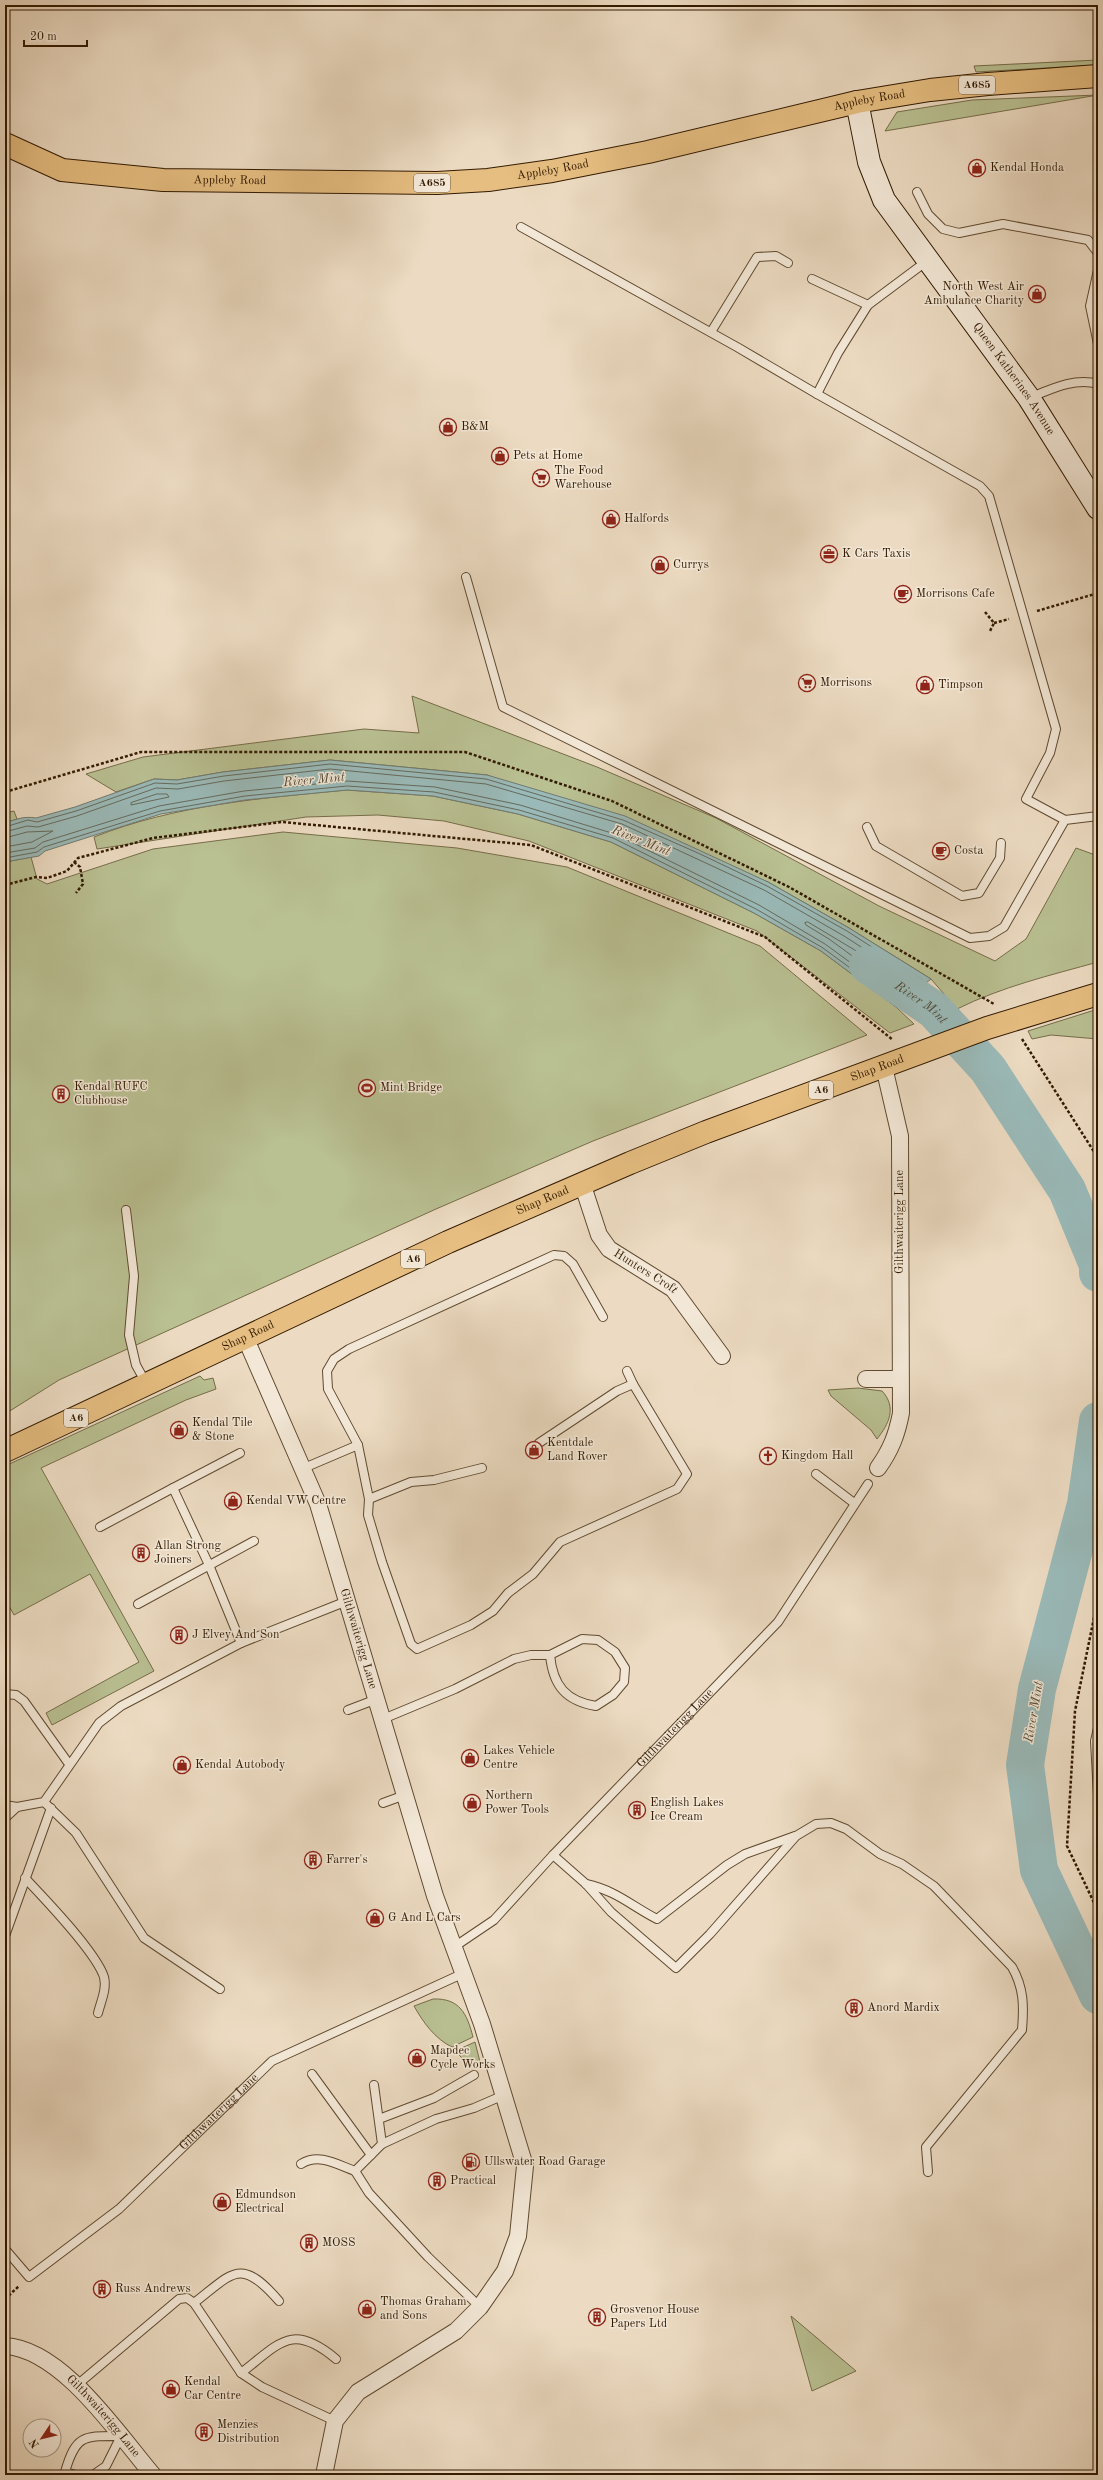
<svg xmlns="http://www.w3.org/2000/svg" width="1103" height="2480" viewBox="0 0 1103 2480" font-family="'Old Standard TT',serif">
<style>
.green{fill:#b9c092;stroke:#766d49}
.water{fill:#9abab9;stroke:#707a6f}
.lines{fill:none;stroke-linecap:round;stroke-linejoin:round}
.shore{stroke:#666a5c;stroke-width:1}
.river{stroke:#9abab9;stroke-width:38}
.lane-casing{stroke:#604a30;stroke-width:10}
.street-casing{stroke:#604a30;stroke-width:18}
.secondary-casing{stroke:#321a00;stroke-width:24}
.primary-casing{stroke:#321a00;stroke-width:24}
.highway-casing{stroke:#321a00;stroke-width:24}
.path{stroke:#321a00;stroke-width:2.5;stroke-dasharray:3 2;stroke-linecap:butt}
.lane{stroke:#f3e8d7;stroke-width:8}
.street{stroke:#f3e8d7;stroke-width:16}
.secondary{stroke:#f3e8d7;stroke-width:22}
.primary{stroke:#e6be81;stroke-width:22}
.highway{stroke:#e6be81;stroke-width:22}
.labels{text-anchor:middle;dominant-baseline:central;stroke-width:3;stroke-linejoin:round;paint-order:stroke}
.shield{fill:#f3e8d7;stroke:#6c5840;stroke-width:1}
.shield-label{font-size:11px;font-weight:bold;fill:#321a00}
.street-label{font-size:12px;fill:#321a00;stroke:#f3e8d7}
.poi-label{font-size:12px;fill:#321a00;stroke:#f3e8d7;text-anchor:start}
.water-label{font-size:13px;font-style:italic;fill:#514a38;stroke:#f3e8d7}
</style>
<rect width="100%" height="100%" fill="#ecdbc2"/>
<filter id="stains"><feTurbulence type="fractalNoise" baseFrequency=".005" numOctaves="4"/><feColorMatrix values="0 0 0 0 .2 0 0 0 0 .09 0 0 0 0 .02 0 0 0 .5 -.17"/></filter>
<radialGradient id="worn" r=".72"><stop offset=".6" stop-color="#630" stop-opacity="0"/><stop offset="1" stop-color="#630" stop-opacity=".3"/></radialGradient>
<!-- green -->
<g class="green">
<polygon points="1098,60 1098,65 976,72 974,66"/>
<polygon points="1098,95 885,131 897,112 972,100"/>
<path d="M412 696 597 767 716 818 879 906 995 961 1026 939 1076 848 1098 856V962C1051 975 1001 987 957 1009L931 979 849 928 768 882 487 775 330 760 223 772 177 780 154 779 116 792 86 774 143 757 364 729 419 733Z"/>
<path d="M347 790 433 796 518 814 611 842 754 913 821 951 896 1007 914 1024 890 1033 757 931 529 841 444 821 378 815 306 817 97 849 94 837C175 805 261 798 347 790Z"/>
<polygon points="14,811 17,819 5,823 5,813"/>
<polygon points="283,832 457,848 567,867 760,946 867,1035 593,1141 436,1209 59,1380 5,1414 5,862 31,857 37,879 47,884 153,849"/>
<polygon points="1098,1009 1098,1039 1051,1035 1032,1039 1028,1031"/>
<polygon points="200,1376 204,1380 213,1378 216,1389 186,1400 41,1468 154,1671 52,1725 46,1713 139,1662 90,1574 14,1615 9,1606 5,1608 5,1466"/>
<path d="M858 1388 882 1391C897 1407 889 1424 877 1439L871 1430 831 1396 828 1390Z"/>
<path d="M433 1999C460 1998 467 2014 473 2037L452 2047C435 2039 423 2022 414 2006Z"/>
<polygon points="475,2042 480,2062 469,2065 455,2051"/>
<polygon points="791,2316 856,2371 812,2391"/>
</g>
<!-- water -->
<path class="water" d="M330 760 487 775 625 816 768 882 849 928 931 979 896 1007 821 951 754 913 611 842 518 814 433 796 347 790 245 800 161 814 45 851 39 856 5 862V823C17 819 24 816 36 818L75 807 154 779 177 780 223 772Z"/>
<g class="lines">
<!-- shore -->
<g class="shore">
<polygon points="157,794 167,794 169,797 131,805 131,803"/>
<polyline points="5,827 28,820 37,822 76,811 155,783 177,784 224,776 330,764 486,779 623,820 698,853 767,886 847,931 923,980 895,1001 823,948 756,909 613,838 519,810 434,792 347,786 245,796 160,811 44,847 37,852 5,858"/>
<polyline points="5,832 27,826 38,827 77,816 156,788 178,789 224,781 330,769 486,784 622,824 695,858 764,890 844,936 914,981 895,995 825,944 759,905 615,834 520,805 435,787 347,781 244,791 159,806 43,842 35,848 5,853"/>
<polyline points="5,838 27,832 53,831 32,842 5,847"/>
<polygon points="808,922 903,979 904,982 895,987 829,939 806,925 805,923"/>
</g>
<!-- river -->
<g class="river">
<path id="s1" d="M868 965 934 1010 988 1069 1067 1190 1098 1265V1273"/>
<polyline points="1098,1421 1086,1504 1037,1689 1025,1765 1039,1870 1098,1995"/>
</g>
<!-- lane casing -->
<g class="lane-casing">
<g id="lane">
<polyline points="917,192 928,214 943,229 959,233 1003,224 1088,240 1098,253"/>
<polyline points="521,227 737,347 817,394 838,353 868,305 927,261"/>
<polyline points="1098,270 1090,306 1098,344"/>
<polyline points="812,279 868,305"/>
<polyline points="711,332 757,257 776,256 788,263"/>
<polyline points="817,394 980,486 989,496 1056,729 1050,753 1026,799 1065,820"/>
<path d="M1029 398C1051 389 1075 377 1098 384"/>
<polyline points="466,577 503,707 970,938 989,936 1004,927 1065,820 1098,816"/>
<polyline points="867,827 876,846 962,896 979,893 1000,858 1001,843"/>
<polyline points="126,1210 134,1276 129,1335 136,1365 146,1383"/>
<polyline points="627,1371 633,1384"/>
<polyline points="539,1443 617,1391 633,1384 687,1474 677,1489 560,1542 533,1574 508,1593 493,1611 471,1625 417,1649 411,1644 382,1562 368,1515 369,1499 358,1445 328,1389 327,1371 334,1359 349,1349 554,1255 564,1256 573,1264 603,1317"/>
<polyline points="304,1468 358,1445"/>
<polyline points="816,1474 854,1503"/>
<polyline points="173,1488 240,1453"/>
<polyline points="369,1499 411,1482 434,1480 482,1468"/>
<polyline points="100,1527 173,1488 209,1565 241,1643"/>
<polyline points="138,1604 254,1541"/>
<polyline points="5,1694 16,1695 24,1701 69,1764"/>
<polyline points="348,1710 377,1699"/>
<path d="M383 1719 455 1689 514 1659 531 1655H550L582 1639 598 1640 615 1652 625 1668 624 1682 613 1695 596 1706C566 1701 553 1686 550 1655"/>
<polyline points="1098,1728 1095,1741 1098,1795"/>
<polyline points="44,1802 76,1833 144,1938 220,1989"/>
<polyline points="383,1803 405,1795"/>
<polyline points="5,1805 17,1807"/>
<polyline points="5,1818 17,1807 44,1802 99,1723 121,1706 241,1643 347,1601"/>
<path d="M553 1855 586 1884 611 1912 676 1968 710 1934 796 1836 816 1824 831 1823 846 1829 880 1854 902 1864 934 1886 1012 1967C1024 1988 1024 2006 1022 2030L926 2147 928 2172"/>
<path d="M25 1878C44 1898 96 1952 104 1977 107 1989 101 2001 98 2013"/>
<path d="M586 1884C617 1891 630 1905 657 1919L727 1865 745 1854 795 1836"/>
<polyline points="5,1936 51,1808"/>
<path id="s2" d="M454 1947 494 1920 553 1855 778 1622 868 1484"/>
<polyline points="312,2074 371,2155"/>
<polyline points="374,2085 382,2144 355,2171 369,2193 428,2257 480,2307"/>
<polyline points="379,2119 434,2098 474,2075"/>
<polyline points="382,2144 436,2119 474,2108 504,2095"/>
<path d="M301 2164C319 2153 336 2164 355 2171"/>
<path id="s3" d="M5 2249 29 2277 119 2209 272 2061 464 1973"/>
<path d="M194 2303C233 2273 240 2256 279 2301"/>
<path d="M241 2373C280 2343 292 2322 336 2359"/>
<polyline points="77,2385 179,2299 187,2298 194,2303 241,2373 262,2387 335,2421"/>
<path d="M76 2475 65 2472C76 2434 84 2436 121 2436L106 2466 93 2475"/>
</g>
</g>
<!-- street casing -->
<g class="street-casing">
<g id="street">
<path id="s4" d="M582 1183 599 1235 609 1249 673 1289 722 1356"/>
<path id="s5" d="M245 1337 318 1504 435 1896 482 2024 525 2166 518 2236 505 2271 480 2307 456 2331 358 2392 335 2421 324 2475"/>
<polyline points="866,1379 900,1379"/>
<path d="M878 1468C891 1450 897 1434 901 1413L900 1136 884 1067"/>
<path id="s6" d="M5 2346C62 2349 118 2434 153 2475"/>
</g>
</g>
<!-- secondary casing -->
<g class="secondary-casing">
<g id="secondary">
<path id="s7" d="M857 102 869 162 884 200 1029 398 1098 508"/>
</g>
</g>
<!-- primary casing -->
<g class="primary-casing">
<g id="primary">
<path id="s8" d="M5 144 62 170 163 180 437 183 488 180 552 171 648 152 857 102 930 90 988 84 1098 76"/>
</g>
</g>
<!-- highway casing -->
<g class="highway-casing">
<g id="highway">
<path id="s9" d="M5 1451 448 1242 630 1163 706 1132 987 1028 1098 994"/>
</g>
</g>
<!-- path -->
<g class="path">
<polyline points="1037,611 1098,593"/>
<polyline points="985,612 994,623 990,631"/>
<polyline points="994,623 1009,619"/>
<polyline points="5,792 141,752 465,752 612,801 789,887 994,1004"/>
<polyline points="74,862 80,867 83,884 76,893"/>
<polyline points="5,885 36,877 47,878 67,871 78,858 153,838 282,822 531,845 765,937 893,1040"/>
<polyline points="1022,1039 1098,1158"/>
<polyline points="1098,1598 1075,1711 1067,1846 1098,1911"/>
<polyline points="5,2299 19,2286"/>
</g>
<!-- lane -->
<use href="#lane" class="lane"/>
<!-- street -->
<use href="#street" class="street"/>
<!-- secondary -->
<use href="#secondary" class="secondary"/>
<!-- primary -->
<use href="#primary" class="primary"/>
<!-- highway -->
<use href="#highway" class="highway"/>
</g>
<!-- icons -->
<defs>
<g id="shop-ring" transform="scale(0.9)"><circle r="9.5" fill="#f3e8d7" stroke="#8f2418" stroke-width="1.5"/><path d="M-5-2.5h2.3a2.7 3.5 0 0 1 5.4 0H5L5.5 6h-11ZM-1.5-2.5h3a1.5 2.3 0 0 0-3 0Z" fill="#8f2418"/></g>
<g id="supermarket-ring" transform="scale(0.9)"><circle r="9.5" fill="#f3e8d7" stroke="#8f2418" stroke-width="1.5"/><path d="M-6-5.5h2.5l.6 2H6L4.5 2H-2.5L-4.4-4H-6ZM-1.5 3.2a1.3 1.3 0 1 0 .1 0ZM3 3.2a1.3 1.3 0 1 0 .1 0Z" fill="#8f2418"/></g>
<g id="office-ring" transform="scale(0.9)"><circle r="9.5" fill="#f3e8d7" stroke="#8f2418" stroke-width="1.5"/><path d="M-6-3h4V-5.5h4V-3h4V5H-6ZM-1-4.5V-3h2v-1.5ZM-6 0V1H6V0Z" fill="#8f2418"/></g>
<g id="cafe-ring" transform="scale(0.9)"><circle r="9.5" fill="#f3e8d7" stroke="#8f2418" stroke-width="1.5"/><path d="M-5.5-4.5H6V0H3Q3 3.5 0 3.5H-2.5Q-5.5 3.5-5.5 0ZM3-3.2v2h1.7v-2ZM-6 4.5H4V6H-6Z" fill="#8f2418"/></g>
<g id="stadium-ring" transform="scale(0.9)"><circle r="9.5" fill="#f3e8d7" stroke="#8f2418" stroke-width="1.5"/><path d="M0-5a6.5 5 0 1 0 0 10a6.5 5 0 1 0 0-10ZM-3.5-1.8h7v3.6h-7Z" fill="#8f2418"/></g>
<g id="building-ring" transform="scale(0.9)"><circle r="9.5" fill="#f3e8d7" stroke="#8f2418" stroke-width="1.5"/><path d="M-4-6H4V6H1V3H-1V6H-4ZM-2.5-4.3h1.7v1.8h-1.7ZM.8-4.3h1.7v1.8H.8ZM-2.5-1h1.7V.8h-1.7ZM.8-1h1.7V.8H.8Z" fill="#8f2418"/></g>
<g id="church-ring" transform="scale(0.9)"><circle r="9.5" fill="#f3e8d7" stroke="#8f2418" stroke-width="1.5"/><path d="M-1.2-6h2.4v3.5h3.3v2.4h-3.3V6h-2.4V-.1h-3.3v-2.4h3.3Z" fill="#8f2418"/></g>
<g id="fuel-ring" transform="scale(0.9)"><circle r="9.5" fill="#f3e8d7" stroke="#8f2418" stroke-width="1.5"/><path d="M-5.5-6h7V0h2V4h1.3V-2.5L3-4.5l.8-.8L6-3V5H2.5V1h-1V6h-7ZM-4.2-4.7v3.2H.2V-4.7Z" fill="#8f2418"/></g>
</defs>
<g fill-rule="evenodd">
<use href="#shop-ring" x="977" y="168"/>
<use href="#shop-ring" x="1037" y="294"/>
<use href="#shop-ring" x="448" y="427"/>
<use href="#shop-ring" x="500" y="456"/>
<use href="#supermarket-ring" x="541" y="478"/>
<use href="#shop-ring" x="611" y="519"/>
<use href="#office-ring" x="829" y="554"/>
<use href="#shop-ring" x="660" y="565"/>
<use href="#cafe-ring" x="903" y="594"/>
<use href="#supermarket-ring" x="807" y="683"/>
<use href="#shop-ring" x="925" y="685"/>
<use href="#cafe-ring" x="941" y="851"/>
<use href="#stadium-ring" x="367" y="1088"/>
<use href="#building-ring" x="61" y="1094"/>
<use href="#shop-ring" x="179" y="1430"/>
<use href="#shop-ring" x="534" y="1450"/>
<use href="#church-ring" x="768" y="1456"/>
<use href="#shop-ring" x="233" y="1501"/>
<use href="#building-ring" x="141" y="1553"/>
<use href="#building-ring" x="179" y="1635"/>
<use href="#shop-ring" x="470" y="1758"/>
<use href="#shop-ring" x="182" y="1765"/>
<use href="#shop-ring" x="472" y="1803"/>
<use href="#building-ring" x="637" y="1810"/>
<use href="#building-ring" x="313" y="1860"/>
<use href="#shop-ring" x="375" y="1918"/>
<use href="#building-ring" x="854" y="2008"/>
<use href="#shop-ring" x="417" y="2058"/>
<use href="#fuel-ring" x="471" y="2162"/>
<use href="#building-ring" x="437" y="2181"/>
<use href="#shop-ring" x="222" y="2202"/>
<use href="#building-ring" x="309" y="2243"/>
<use href="#building-ring" x="102" y="2289"/>
<use href="#shop-ring" x="367" y="2309"/>
<use href="#building-ring" x="597" y="2317"/>
<use href="#shop-ring" x="171" y="2389"/>
<use href="#building-ring" x="204" y="2432"/>
</g>
<g class="labels">
<!-- shield labels -->
<g class="shield">
<rect x="959" y="76" width="36" height="18" rx="3"/>
<rect x="414" y="174" width="36" height="18" rx="3"/>
<rect x="809" y="1081" width="24" height="18" rx="3"/>
<rect x="401" y="1250" width="24" height="18" rx="3"/>
<rect x="64" y="1409" width="24" height="18" rx="3"/>
</g>
<g class="shield-label">
<text x="977" y="85">A685</text>
<text x="432" y="183">A685</text>
<text x="821" y="1090">A6</text>
<text x="413" y="1259">A6</text>
<text x="76" y="1418">A6</text>
</g>
<!-- street labels -->
<g class="street-label">
<text stroke="none"><textPath href="#s8" startOffset="879">Appleby Road</textPath></text>
<text stroke="none"><textPath href="#s8" startOffset="555">Appleby Road</textPath></text>
<text stroke="none"><textPath href="#s8" startOffset="231">Appleby Road</textPath></text>
<text stroke="none"><textPath href="#s7" startOffset="323">Queen Katherines Avenue</textPath></text>
<text stroke="none"><textPath href="#s9" startOffset="953">Shap Road</textPath></text>
<text stroke="none"><textPath href="#s9" startOffset="593">Shap Road</textPath></text>
<text transform="translate(900 1222) rotate(-90)">Gilthwaiterigg Lane</text>
<text stroke="none"><textPath href="#s4" startOffset="115">Hunters Croft</textPath></text>
<text stroke="none"><textPath href="#s9" startOffset="269">Shap Road</textPath></text>
<text stroke="none"><textPath href="#s5" startOffset="323">Gilthwaiterigg Lane</textPath></text>
<text stroke="none"><textPath href="#s2" startOffset="312">Gilthwaiterigg Lane</textPath></text>
<text stroke="none"><textPath href="#s3" startOffset="289">Gilthwaiterigg Lane</textPath></text>
<text stroke="none"><textPath href="#s6" startOffset="124">Gilthwaiterigg Lane</textPath></text>
</g>
<!-- poi labels -->
<g class="poi-label">
<text x="990" y="168">Kendal Honda</text>
<text x="1024" y="287" text-anchor="end">North West Air<tspan x="1024" dy="14">Ambulance Charity</tspan></text>
<text x="461" y="427">B&amp;M</text>
<text x="513" y="456">Pets at Home</text>
<text x="554" y="471">The Food<tspan x="554" dy="14">Warehouse</tspan></text>
<text x="624" y="519">Halfords</text>
<text x="842" y="554">K Cars Taxis</text>
<text x="673" y="565">Currys</text>
<text x="916" y="594">Morrisons Cafe</text>
<text x="820" y="683">Morrisons</text>
<text x="938" y="685">Timpson</text>
<text x="954" y="851">Costa</text>
<text x="74" y="1087">Kendal RUFC<tspan x="74" dy="14">Clubhouse</tspan></text>
<text x="380" y="1088">Mint Bridge</text>
<text x="192" y="1423">Kendal Tile<tspan x="192" dy="14">&amp; Stone</tspan></text>
<text x="547" y="1443">Kentdale<tspan x="547" dy="14">Land Rover</tspan></text>
<text x="781" y="1456">Kingdom Hall</text>
<text x="246" y="1501">Kendal VW Centre</text>
<text x="154" y="1546">Allan Strong<tspan x="154" dy="14">Joiners</tspan></text>
<text x="192" y="1635">J Elvey And Son</text>
<text x="483" y="1751">Lakes Vehicle<tspan x="483" dy="14">Centre</tspan></text>
<text x="195" y="1765">Kendal Autobody</text>
<text x="485" y="1796">Northern<tspan x="485" dy="14">Power Tools</tspan></text>
<text x="650" y="1803">English Lakes<tspan x="650" dy="14">Ice Cream</tspan></text>
<text x="326" y="1860">Farrer's</text>
<text x="388" y="1918">G And L Cars</text>
<text x="867" y="2008">Anord Mardix</text>
<text x="430" y="2051">Mapdec<tspan x="430" dy="14">Cycle Works</tspan></text>
<text x="484" y="2162">Ullswater Road Garage</text>
<text x="450" y="2181">Practical</text>
<text x="235" y="2195">Edmundson<tspan x="235" dy="14">Electrical</tspan></text>
<text x="322" y="2243">MOSS</text>
<text x="115" y="2289">Russ Andrews</text>
<text x="380" y="2302">Thomas Graham<tspan x="380" dy="14">and Sons</tspan></text>
<text x="610" y="2310">Grosvenor House<tspan x="610" dy="14">Papers Ltd</tspan></text>
<text x="184" y="2382">Kendal<tspan x="184" dy="14">Car Centre</tspan></text>
<text x="217" y="2425">Menzies<tspan x="217" dy="14">Distribution</tspan></text>
</g>
<!-- water labels -->
<g class="water-label">
<text transform="translate(314 780) rotate(-5)">River Mint</text>
<text transform="translate(641 841) rotate(22)">River Mint</text>
<text stroke="none"><textPath href="#s1" startOffset="65">River Mint</textPath></text>
<text transform="translate(1034 1712) rotate(-80)">River Mint</text>
</g>
</g>
<!-- margin -->
<rect width="1103" height="2480" fill="none" stroke="#ecdbc2" stroke-width="20"/>
<rect x="6" y="6" width="1091" height="2468" fill="none" stroke="#321a00" stroke-width="2"/>
<rect x="10" y="10" width="1083" height="2460" fill="none" stroke="#321a00"/>
<!-- north arrow -->
<g transform="translate(42 2438) rotate(235)"><circle r="19" fill="#f3e8d7" stroke="#a69681"/>
<path d="M0-3L7 15L0 10L-7 15Z" fill="#8f2418"/>
<text y="-6" font-size="11" font-weight="bold" text-anchor="middle" fill="#321a00">N</text>
</g>
<!-- scale -->
<path d="M24 40v6h63v-6" fill="none" stroke="#321a00" stroke-width="2"/>
<text x="30" y="40" font-size="12" fill="#321a00" stroke="#f3e8d7" stroke-width="3" paint-order="stroke">20 m</text>
<rect width="100%" height="100%" filter="url(#stains)"/>
<rect width="100%" height="100%" fill="url(#worn)"/>
</svg>
